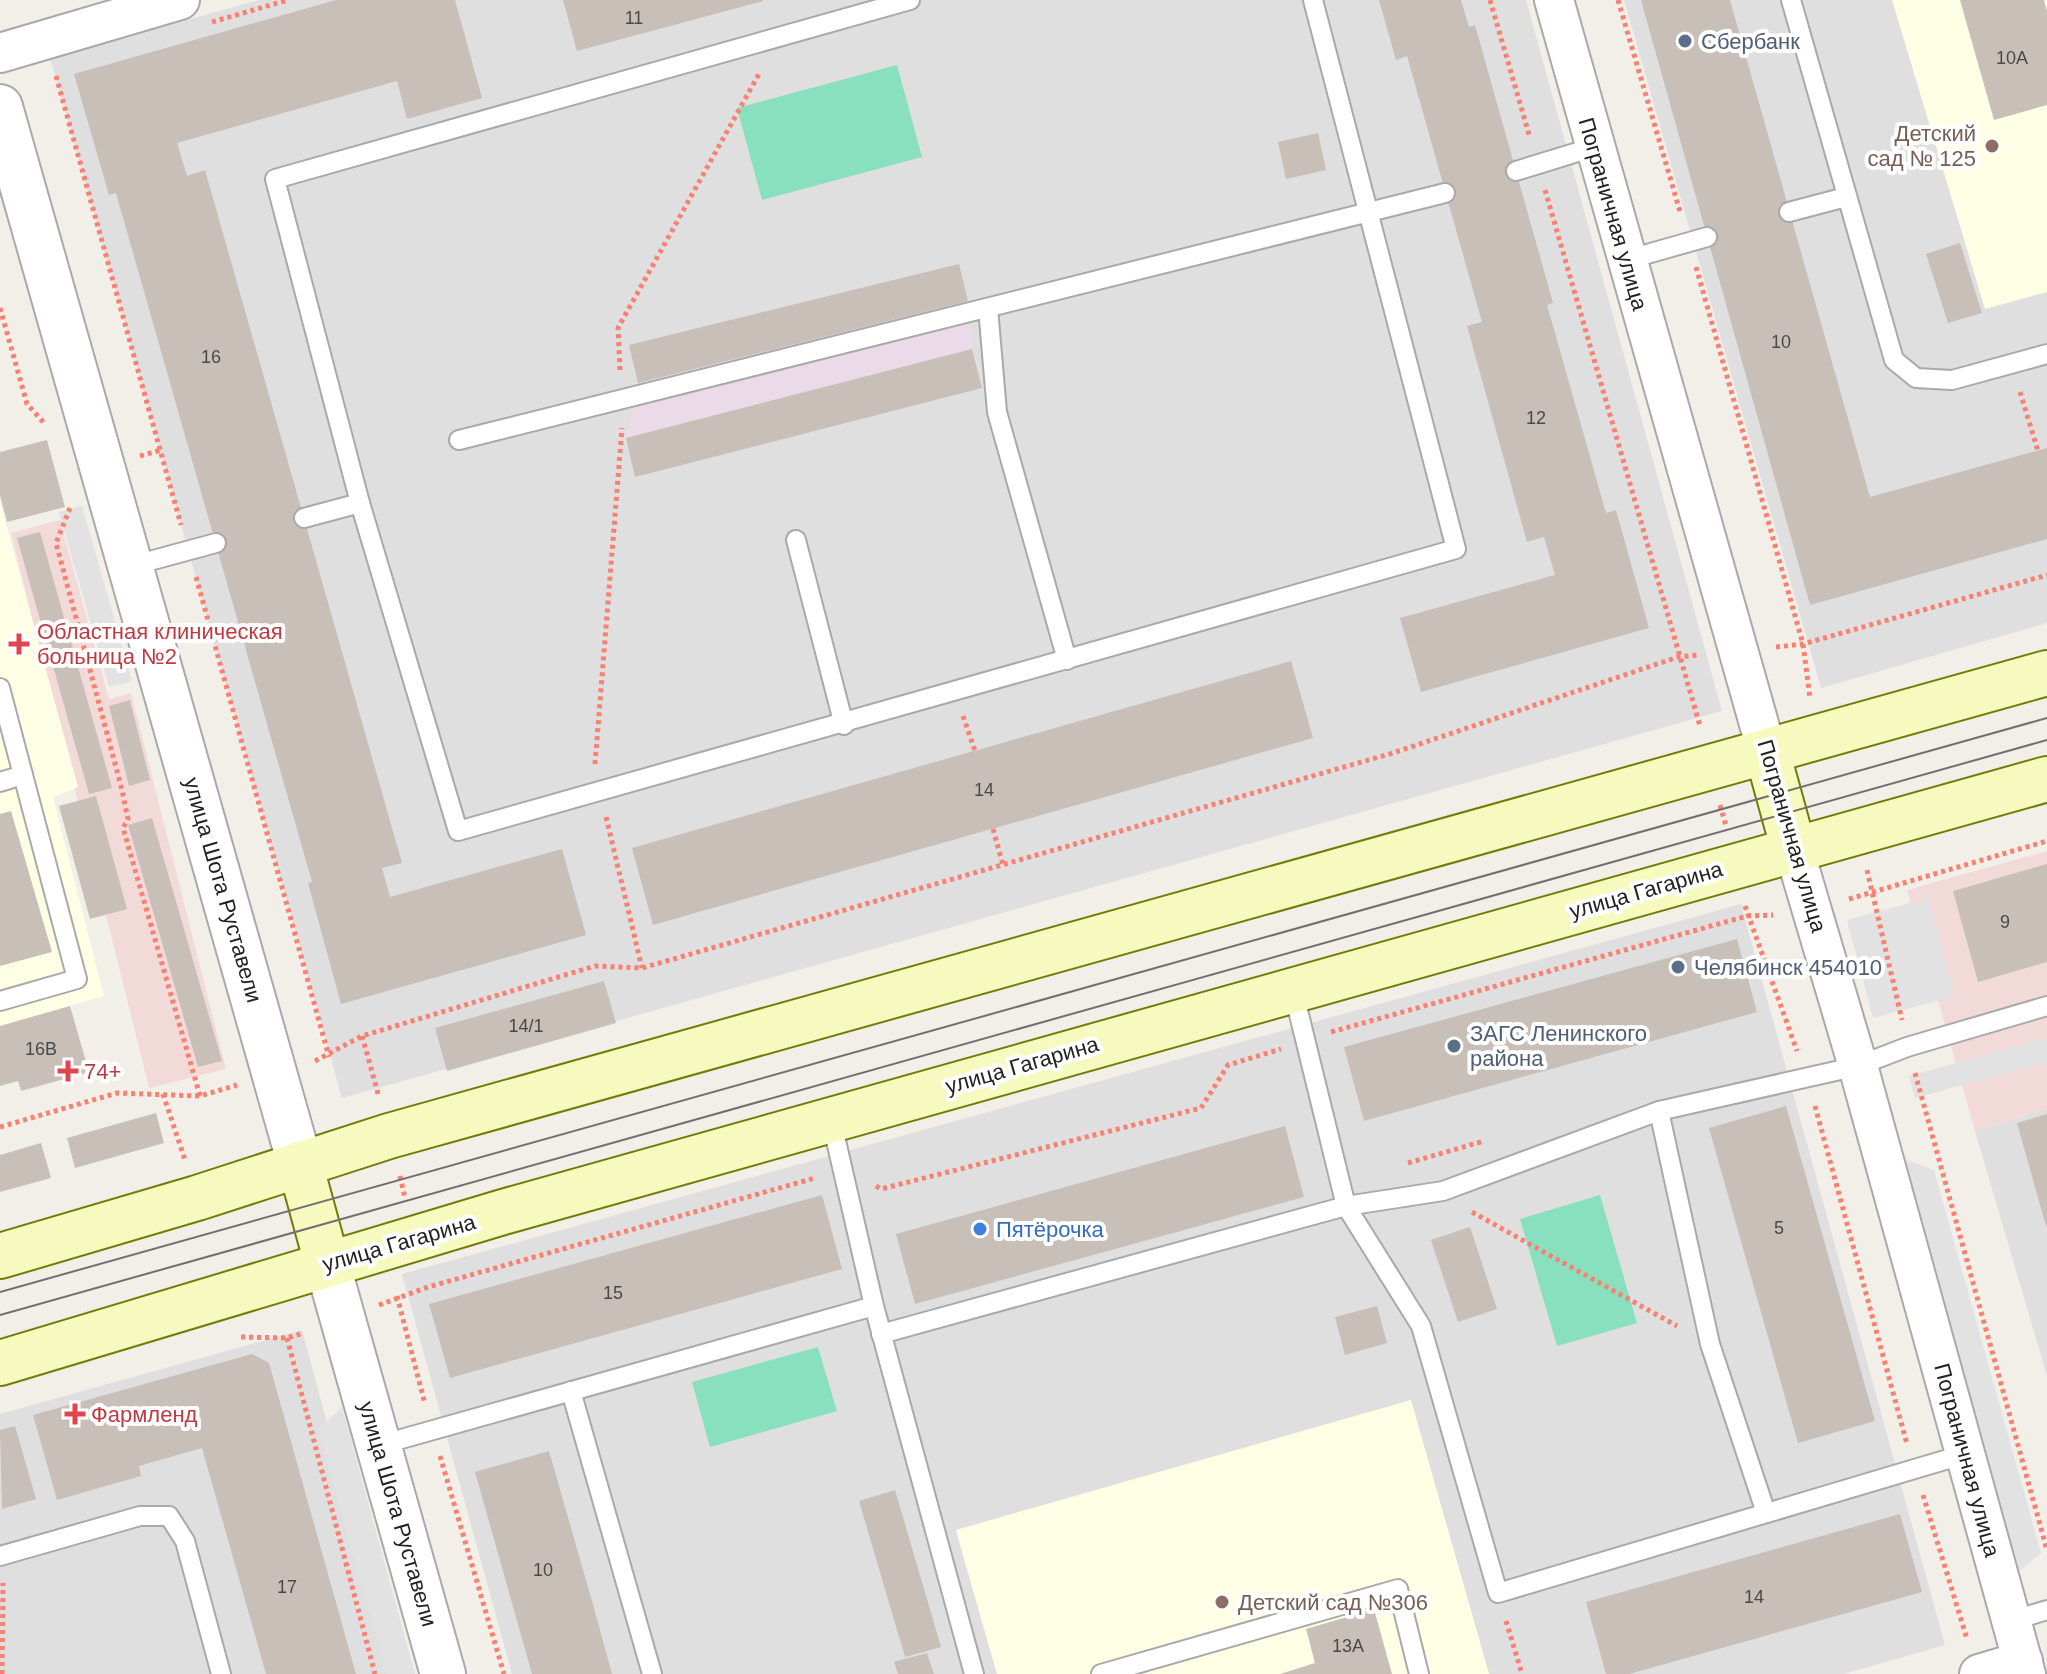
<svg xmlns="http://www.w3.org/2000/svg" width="2047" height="1674" viewBox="0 0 2047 1674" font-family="Helvetica,sans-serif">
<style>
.residential{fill:#e0dfdf}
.commercial{fill:#f2dad9}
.industrial{fill:#ebdbe8}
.education{fill:#ffffe5}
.pitch{fill:#88e0be}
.parking{fill:#e2e2e2}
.building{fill:#c7bfb8}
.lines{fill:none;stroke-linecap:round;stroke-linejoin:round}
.service-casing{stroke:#a9a9a9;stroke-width:22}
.minor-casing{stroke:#a9a9a9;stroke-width:42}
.tertiary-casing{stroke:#a9a9a9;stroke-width:48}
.secondary-casing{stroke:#707d05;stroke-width:48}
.path{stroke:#fa8072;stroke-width:5;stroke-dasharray:4 4;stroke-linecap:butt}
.service{stroke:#fff;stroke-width:18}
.minor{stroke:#fff;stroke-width:38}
.tertiary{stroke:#fff;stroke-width:44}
.secondary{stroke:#f7fabf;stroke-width:44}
.tram{stroke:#707070;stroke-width:2}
.service-dot{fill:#5c6f8a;stroke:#fff;stroke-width:3}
.education-dot{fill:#8d6e63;stroke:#fff;stroke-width:3}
.health-dot{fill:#e0444e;stroke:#fff;stroke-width:3}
.shop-dot{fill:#3f7fe0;stroke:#fff;stroke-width:3}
.labels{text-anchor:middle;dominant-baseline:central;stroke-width:8;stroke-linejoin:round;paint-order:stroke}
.number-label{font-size:18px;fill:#4b4948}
.service-label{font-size:22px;fill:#4e5e75;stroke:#fff;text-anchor:start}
.education-label{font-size:22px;fill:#785e54;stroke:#fff;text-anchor:end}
.street-label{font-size:22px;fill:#222;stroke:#fff}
.health-label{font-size:22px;fill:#be3a42;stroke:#fff;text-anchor:start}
.shop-label{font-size:22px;fill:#366cbe;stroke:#fff;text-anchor:start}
</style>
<rect width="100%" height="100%" fill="#f2efe9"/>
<!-- residential -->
<g class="residential">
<polygon points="259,0 1526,0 1722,711 342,1098 50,58"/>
<polygon points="1624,0 2047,0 2047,623 1821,688"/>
<polygon points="1741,904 1945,1645 1844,1674 1489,1674 1411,1401 956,1531 997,1674 512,1674 402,1274"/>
<polygon points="2047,1109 2047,1376 1975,1131"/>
<polygon points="302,1330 395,1674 0,1674 0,1414"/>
</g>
<!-- commercial -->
<g class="commercial">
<polygon points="60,520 109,699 131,693 226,1069 149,1088 11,533"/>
<polygon points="2047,851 2047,1109 1975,1131 1907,890"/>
</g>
<!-- industrial -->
<polygon class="industrial" points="959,264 968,301 972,349 982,388 635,477 626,438 638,383 629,345"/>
<!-- education -->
<g class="education">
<polygon points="1892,0 2047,0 2047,292 1985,309"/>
<polygon points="0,502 78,787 53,797 104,996 0,1026"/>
<polygon points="1411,1400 1489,1674 997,1674 956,1530"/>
</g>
<!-- pitch -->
<g class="pitch">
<polygon points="897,65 922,157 762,200 737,108"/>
<polygon points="1600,1195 1637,1323 1557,1346 1520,1219"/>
<polygon points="818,1347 837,1411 710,1447 692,1382"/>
</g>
<!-- parking -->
<g class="parking">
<polygon points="82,506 132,681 109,687 59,512"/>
<polygon points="1928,898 1955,996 1873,1018 1847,920"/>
<polygon points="2047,1038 2047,1062 1915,1098 1909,1076"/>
<polygon points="1900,1157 1934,1170 2041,1553 2015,1574"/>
<polygon points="342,1407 415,1674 387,1674 318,1429"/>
</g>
<!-- building -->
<g class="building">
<polygon points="336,0 455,0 482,98 407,119 397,81 177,143 187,176 205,170 402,863 382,868 390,897 562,849 586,935 341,1004 308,883 312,882 116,193 109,195 74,74"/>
<polygon points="563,0 762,0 763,1 577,51"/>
<polygon points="1379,0 1461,0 1469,27 1475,25 1553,303 1547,305 1606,513 1616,510 1649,628 1421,692 1400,618 1555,575 1544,537 1527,542 1467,326 1482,322 1407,56 1396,60"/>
<polygon points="1641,0 1730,0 1870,497 2047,448 2047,539 1810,605"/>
<polygon points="1960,0 2044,0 2047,11 2047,105 1994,120"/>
<polygon points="1318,133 1326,170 1286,179 1278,142"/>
<polygon points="1960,243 1982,313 1948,323 1926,254"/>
<polygon points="959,264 968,301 638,383 629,345"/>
<polygon points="972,349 982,388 635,477 626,438"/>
<polygon points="47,440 65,507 7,522 0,495 0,452"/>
<polygon points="40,532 112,788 89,794 17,538"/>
<polygon points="1291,661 1313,738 653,925 632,848"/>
<polygon points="130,700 150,780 129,786 109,706"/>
<polygon points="96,796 127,909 90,919 59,806"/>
<polygon points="11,811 52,952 0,966 0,814"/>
<polygon points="152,818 222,1061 198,1067 128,825"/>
<polygon points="2047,864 2047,962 1978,982 1953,891"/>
<polygon points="1737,939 1757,1012 1364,1121 1344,1047"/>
<polygon points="604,981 616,1023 447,1071 435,1028"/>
<polygon points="70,1006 89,1072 21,1091 18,1081 0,1086 0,1026"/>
<polygon points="1786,1106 1875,1421 1798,1443 1709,1128"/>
<polygon points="156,1113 164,1143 75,1168 67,1138"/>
<polygon points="2047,1114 2047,1226 2046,1226 2017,1123"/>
<polygon points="1285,1126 1304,1197 915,1304 896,1234"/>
<polygon points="41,1143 51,1178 0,1192 0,1155"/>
<polygon points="822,1195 842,1269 450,1378 429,1304"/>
<polygon points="1470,1227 1497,1309 1458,1322 1431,1240"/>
<polygon points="1377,1306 1387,1343 1345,1355 1335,1317"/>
<polygon points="252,1354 269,1363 356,1674 266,1674 202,1448 139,1466 141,1476 57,1500 33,1415"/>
<polygon points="15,1426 36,1499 2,1509 0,1430"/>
<polygon points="549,1451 594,1608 612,1674 532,1674 475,1472"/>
<polygon points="895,1490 941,1647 905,1657 859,1501"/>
<polygon points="1900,1514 1922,1592 1629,1674 1606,1674 1586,1602"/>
<polygon points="1374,1609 1392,1674 1280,1674 1315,1663 1306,1629"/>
<polygon points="927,1653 934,1674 898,1674 894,1662"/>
</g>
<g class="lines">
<!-- service casing -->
<g class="service-casing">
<g id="service">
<polyline points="1791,0 1894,360 1916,378 1952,380 2047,354"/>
<polyline points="1516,171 1594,147"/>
<polyline points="1789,212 1846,197"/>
<polyline points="1626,260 1707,237"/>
<polyline points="988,308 997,412 1067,660"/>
<polyline points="459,440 1445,193"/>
<polyline points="360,503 458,831 1456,549 1313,0"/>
<polyline points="304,518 360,503 275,179 910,0"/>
<polyline points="796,540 844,725"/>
<polyline points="131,566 216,543"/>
<polyline points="0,688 77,979 0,1001"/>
<polyline points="0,782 23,775"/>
<polyline points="1293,990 1346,1206 1421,1326 1498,1593 1965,1454"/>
<polyline points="1659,1111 1710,1344 1766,1513"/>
<polyline points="831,1119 874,1306 974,1674"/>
<polyline points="881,1334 1346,1206 1443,1191 1659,1111 1858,1066 1907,1047 2047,1006"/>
<polyline points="571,1391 652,1674"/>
<polyline points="380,1445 874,1306"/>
<polyline points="0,1556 140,1516 169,1516 185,1541 221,1674"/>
<polyline points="2011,1621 2047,1610"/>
<polyline points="1101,1674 1398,1589 1419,1674"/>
</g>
</g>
<!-- minor casing -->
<g class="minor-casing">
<g id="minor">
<polyline points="1554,0 1767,752"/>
<polyline points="0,53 180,0"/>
<polyline points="1794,850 1858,1066 2026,1674"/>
<polyline points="1979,1674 2023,1661"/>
</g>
</g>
<!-- tertiary casing -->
<g class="tertiary-casing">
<g id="tertiary">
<polyline points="0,107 300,1164"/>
<polyline points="327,1263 443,1674"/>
</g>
</g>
<!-- secondary casing -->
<g class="secondary-casing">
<g id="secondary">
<polyline points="1767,752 1794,850"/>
<polyline points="300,1164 327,1263"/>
<polyline points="0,1256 197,1198 389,1136 2047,673"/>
<polyline points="0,1363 503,1212 2047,779"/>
</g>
</g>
<!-- path -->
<g class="path">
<polyline points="1490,0 1530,138"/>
<polyline points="1618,0 1681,215"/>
<polyline points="212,22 288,0"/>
<polyline points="56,76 181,525"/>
<polyline points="1545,190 1700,726"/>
<polyline points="1696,267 1803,644 1810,698"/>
<polyline points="0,308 27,404 45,424"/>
<polyline points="620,370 618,328 760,72"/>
<polyline points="2020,392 2038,451"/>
<polyline points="140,456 161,450"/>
<polyline points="70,508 56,543 121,786 128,819 123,828 200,1096"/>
<polyline points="196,577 329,1057"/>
<polyline points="1776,647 1803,644 2047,575"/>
<polyline points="963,716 975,751"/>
<polyline points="595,764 622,428"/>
<polyline points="1720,805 1726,826"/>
<polyline points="606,817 642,968"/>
<polyline points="993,829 1003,865"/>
<polyline points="1867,870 1902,1020"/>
<polyline points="1849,899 2047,841"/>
<polyline points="1745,906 1797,1051"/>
<polyline points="1331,1032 1747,916 1773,915"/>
<polyline points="362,1036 379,1097"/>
<polyline points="315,1061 362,1036 595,966 642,968 1393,753 1678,657 1698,655"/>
<polyline points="1915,1073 2047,1550"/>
<polyline points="163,1094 185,1160"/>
<polyline points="1815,1106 1907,1444"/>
<polyline points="0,1127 117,1093 200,1096 237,1085"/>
<polyline points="1408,1163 1484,1141"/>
<polyline points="400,1176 405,1198"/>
<polyline points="876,1186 881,1189 1201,1108 1228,1065 1281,1049"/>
<polyline points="1472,1212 1677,1326"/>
<polyline points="397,1296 425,1404"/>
<polyline points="379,1305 428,1287 815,1178"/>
<polyline points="241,1337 287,1338 303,1333"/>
<polyline points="287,1338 375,1674"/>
<polyline points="440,1456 504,1674"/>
<polyline points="1923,1495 1967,1639"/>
<polyline points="1506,1621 1522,1674"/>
<polyline points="2,1674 3,1583"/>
</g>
<!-- service -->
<use href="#service" class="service"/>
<!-- minor -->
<use href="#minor" class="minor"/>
<!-- tertiary -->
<use href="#tertiary" class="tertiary"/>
<!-- secondary -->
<use href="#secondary" class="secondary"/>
<!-- tram -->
<g class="tram">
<polyline points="0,1292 2047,718"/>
<polyline points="0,1315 2047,740"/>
</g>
</g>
<!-- markers -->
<g class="service-dot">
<circle cx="1685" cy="41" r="8"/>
<circle cx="1678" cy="967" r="8"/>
<circle cx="1454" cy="1046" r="8"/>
</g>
<g class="education-dot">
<circle cx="1992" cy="146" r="8"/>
<circle cx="1222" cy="1602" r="8"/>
</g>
<g class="health-dot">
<path d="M15 632h8v8h8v8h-8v8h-8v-8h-8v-8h8z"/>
<path d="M64 1059h8v8h8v8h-8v8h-8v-8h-8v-8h8z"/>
<path d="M71 1402h8v8h8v8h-8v8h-8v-8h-8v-8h8z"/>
</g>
<circle class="shop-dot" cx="980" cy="1229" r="8"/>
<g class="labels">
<!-- number labels -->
<g class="number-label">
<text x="634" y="18">11</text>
<text x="2012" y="58">10А</text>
<text x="1781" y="342">10</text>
<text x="211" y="357">16</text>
<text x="1536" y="418">12</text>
<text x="984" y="790">14</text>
<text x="2005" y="922">9</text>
<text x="526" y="1026">14/1</text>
<text x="41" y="1049">16В</text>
<text x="1779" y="1228">5</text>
<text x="613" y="1293">15</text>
<text x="543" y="1570">10</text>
<text x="287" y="1587">17</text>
<text x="1754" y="1597">14</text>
<text x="1348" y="1646">13А</text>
</g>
<!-- service labels -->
<g class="service-label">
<text x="1701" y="41">Сбербанк</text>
<text x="1694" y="967">Челябинск 454010</text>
<text x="1470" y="1033">ЗАГС Ленинского<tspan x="1470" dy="25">района</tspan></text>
</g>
<!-- education labels -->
<g class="education-label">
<text x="1976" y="133">Детский<tspan x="1976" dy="25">сад № 125</tspan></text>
<text x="1238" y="1602" text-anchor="start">Детский сад №306</text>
</g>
<!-- street labels -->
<g class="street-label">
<text transform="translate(1613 214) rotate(74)">Пограничная улица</text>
<text transform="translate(1792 836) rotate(74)">Пограничная улица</text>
<text transform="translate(223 890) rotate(74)">улица Шота Руставели</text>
<text transform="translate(1646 890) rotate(-16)">улица Гагарина</text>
<text transform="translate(1022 1065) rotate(-16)">улица Гагарина</text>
<text transform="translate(399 1243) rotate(-16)">улица Гагарина</text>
<text transform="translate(1967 1460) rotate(75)">Пограничная улица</text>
<text transform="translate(398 1514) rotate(74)">улица Шота Руставели</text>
</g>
<!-- health labels -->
<g class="health-label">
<text x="37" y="631">Областная клиническая<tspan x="37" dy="25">больница №2</tspan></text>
<text x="84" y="1071">74+</text>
<text x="91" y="1414">Фармленд</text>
</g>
<!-- shop labels -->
<g class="shop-label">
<text x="996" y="1229">Пятёрочка</text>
</g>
</g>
</svg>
